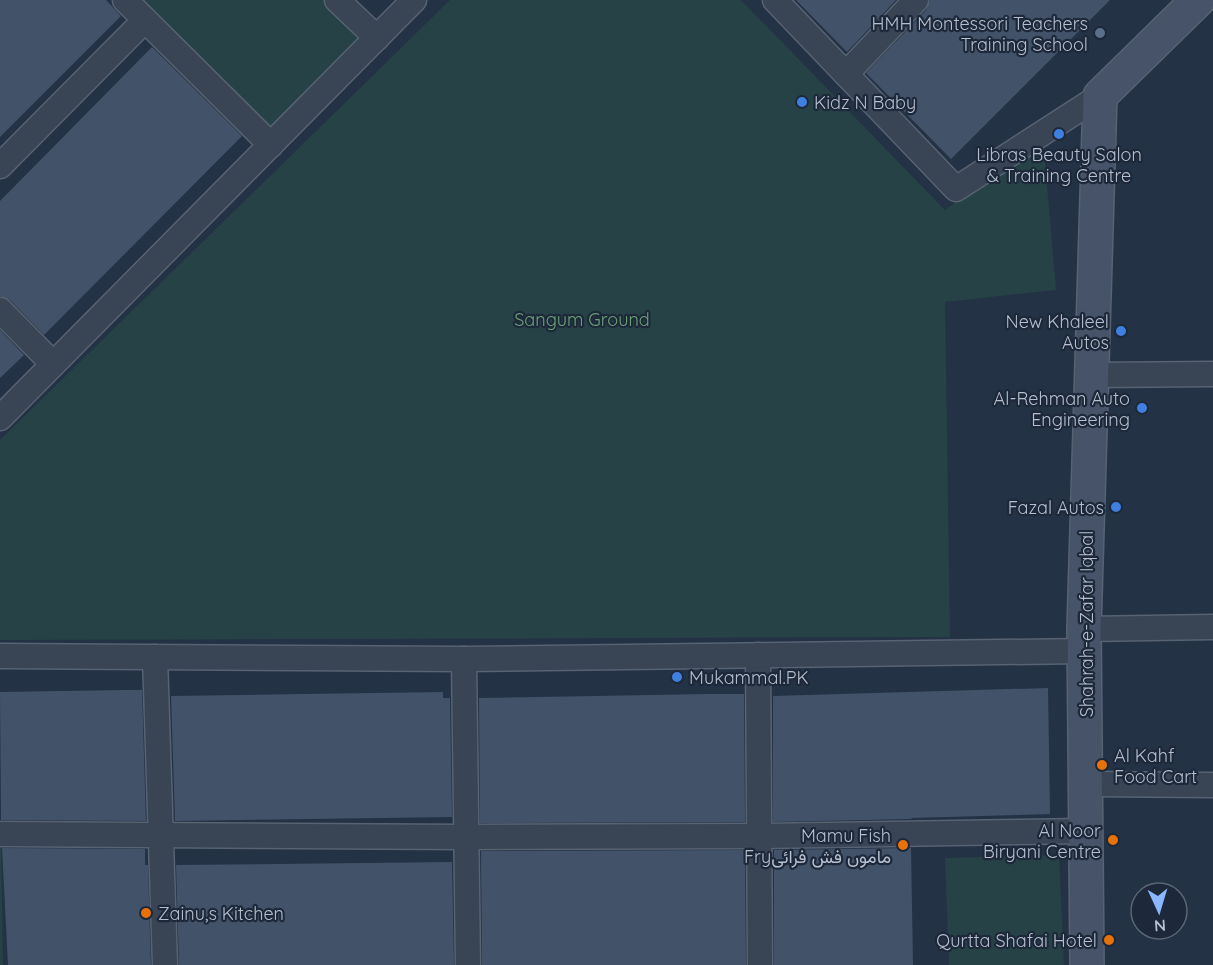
<svg xmlns="http://www.w3.org/2000/svg" width="1213" height="965" viewBox="0 0 1213 965" font-family="Quicksand,Vazirmatn,sans-serif">
<style>
.green{fill:#264246}
.building{fill:#425268}
.lines{fill:none;stroke-linecap:round;stroke-linejoin:round}
.street-casing{stroke:#576272;stroke-width:27}
.secondary-casing{stroke:#576272;stroke-width:36}
.street{stroke:#394454;stroke-width:24}
.secondary{stroke:#465368;stroke-width:33}
.service-dot{fill:#5c6f8a;stroke:#1d293a;stroke-width:2}
.shop-dot{fill:#3f7fe0;stroke:#1d293a;stroke-width:2}
.food-dot{fill:#e8710a;stroke:#1d293a;stroke-width:2}
.labels{text-anchor:middle;dominant-baseline:central;stroke-width:4.5;stroke-linejoin:round;paint-order:stroke}
.poi-label{font-size:18px;fill:#b6bfce;stroke:#1d293a;text-anchor:end}
.park-label{font-size:18px;fill:#6ba177;stroke:#1d293a}
.street-label{font-size:18px;fill:#b6bfce;stroke:#1d293a}
</style>
<rect width="100%" height="100%" fill="#243245"/>
<!-- green -->
<g class="green">
<polygon points="125,0 337,0 377,38 271,145"/>
<polygon points="450,0 741,0 945,210 1043,138 1056,290 945,302 950,637 0,640 0,440"/>
<polygon points="0,834 1,834 3,965 0,965"/>
<polygon points="1059,855 1064,965 949,965 945,858"/>
</g>
<!-- building -->
<g class="building">
<polygon points="0,0 106,0 121,16 0,137"/>
<polygon points="796,0 896,0 847,52"/>
<polygon points="930,0 1110,0 951,159 866,73 926,10"/>
<polygon points="152,47 242,136 44,335 10,300 0,296 0,201"/>
<polygon points="0,330 24,355 0,378"/>
<polygon points="1048,688 1050,814 912,818 911,819 773,822 773,696"/>
<polygon points="124,690 142,690 146,821 1,820 0,692"/>
<polygon points="443,692 443,698 450,698 452,817 175,821 171,696"/>
<polygon points="708,694 744,694 745,822 480,823 479,698"/>
<polygon points="2,848 145,849 145,865 148,865 151,965 8,965"/>
<polygon points="911,848 913,965 774,965 774,850"/>
<polygon points="745,850 746,965 482,965 481,851"/>
<polygon points="452,862 454,965 179,965 176,865"/>
</g>
<g class="lines">
<!-- street casing -->
<g class="street-casing">
<g id="street">
<polyline points="125,0 271,145"/>
<polyline points="337,0 377,38"/>
<polyline points="775,0 956,189 1100,96"/>
<polyline points="846,74 916,0"/>
<polyline points="0,166 145,20"/>
<polyline points="0,310 53,364"/>
<polyline points="1092,375 1213,374"/>
<polyline points="0,418 414,0"/>
<polyline points="1084,629 1213,627"/>
<polyline points="758,655 760,965"/>
<polyline points="0,656 464,659 1084,651"/>
<polyline points="155,657 165,965"/>
<polyline points="464,659 468,965"/>
<polyline points="1087,784 1213,785"/>
<polyline points="0,834 466,837 759,836 1087,831"/>
</g>
</g>
<!-- secondary casing -->
<g class="secondary-casing">
<polyline id="secondary" points="1087,965 1084,629 1100,96 1198,0"/>
</g>
<!-- street -->
<use href="#street" class="street"/>
<!-- secondary -->
<use href="#secondary" class="secondary"/>
</g>
<!-- markers -->
<circle class="service-dot" cx="1100" cy="33" r="6"/>
<g class="shop-dot">
<circle cx="802" cy="102" r="6"/>
<circle cx="1059" cy="134" r="6"/>
<circle cx="1121" cy="331" r="6"/>
<circle cx="1142" cy="408" r="6"/>
<circle cx="1116" cy="507" r="6"/>
<circle cx="677" cy="677" r="6"/>
</g>
<g class="food-dot">
<circle cx="1102" cy="765" r="6"/>
<circle cx="1113" cy="840" r="6"/>
<circle cx="903" cy="845" r="6"/>
<circle cx="146" cy="913" r="6"/>
<circle cx="1109" cy="940" r="6"/>
</g>
<g class="labels">
<!-- poi labels -->
<g class="poi-label">
<text x="1088" y="23">HMH Montessori Teachers<tspan x="1088" dy="21">Training School</tspan></text>
<text x="814" y="102" text-anchor="start">Kidz N Baby</text>
<text x="1059" y="154" text-anchor="middle">Libras Beauty Salon<tspan x="1059" dy="21">&amp; Training Centre</tspan></text>
<text x="1109" y="321">New Khaleel<tspan x="1109" dy="21">Autos</tspan></text>
<text x="1130" y="398">Al-Rehman Auto<tspan x="1130" dy="21">Engineering</tspan></text>
<text x="1104" y="507">Fazal Autos</text>
<text x="689" y="677" text-anchor="start">Mukammal.PK</text>
<text x="1114" y="755" text-anchor="start">Al Kahf<tspan x="1114" dy="21">Food Cart</tspan></text>
<text x="1101" y="830">Al Noor<tspan x="1101" dy="21">Biryani Centre</tspan></text>
<text x="891" y="835">Mamu Fish<tspan x="891" dy="21">Fryماموں فش فرائی</tspan></text>
<text x="158" y="913" text-anchor="start">Zainu,s Kitchen</text>
<text x="1097" y="940">Qurtta Shafai Hotel</text>
</g>
<!-- park labels -->
<g class="park-label">
<text x="582" y="319">Sangum Ground</text>
</g>
<!-- street labels -->
<g class="street-label">
<text transform="translate(1086 624) rotate(-90)">Shahrah-e-Zafar Iqbal</text>
</g>
</g>
<!-- north arrow -->
<g transform="translate(1159 911) rotate(176)"><circle r="28" fill="#1d293a" stroke="#5a6575" stroke-width="1.5"/>
<path d="M0-4.5L10 22L0 15L-10 22Z" fill="#8ab7ff"/>
<text y="-9" font-size="16" font-weight="bold" text-anchor="middle" fill="#b6bfce">N</text>
</g>
</svg>
